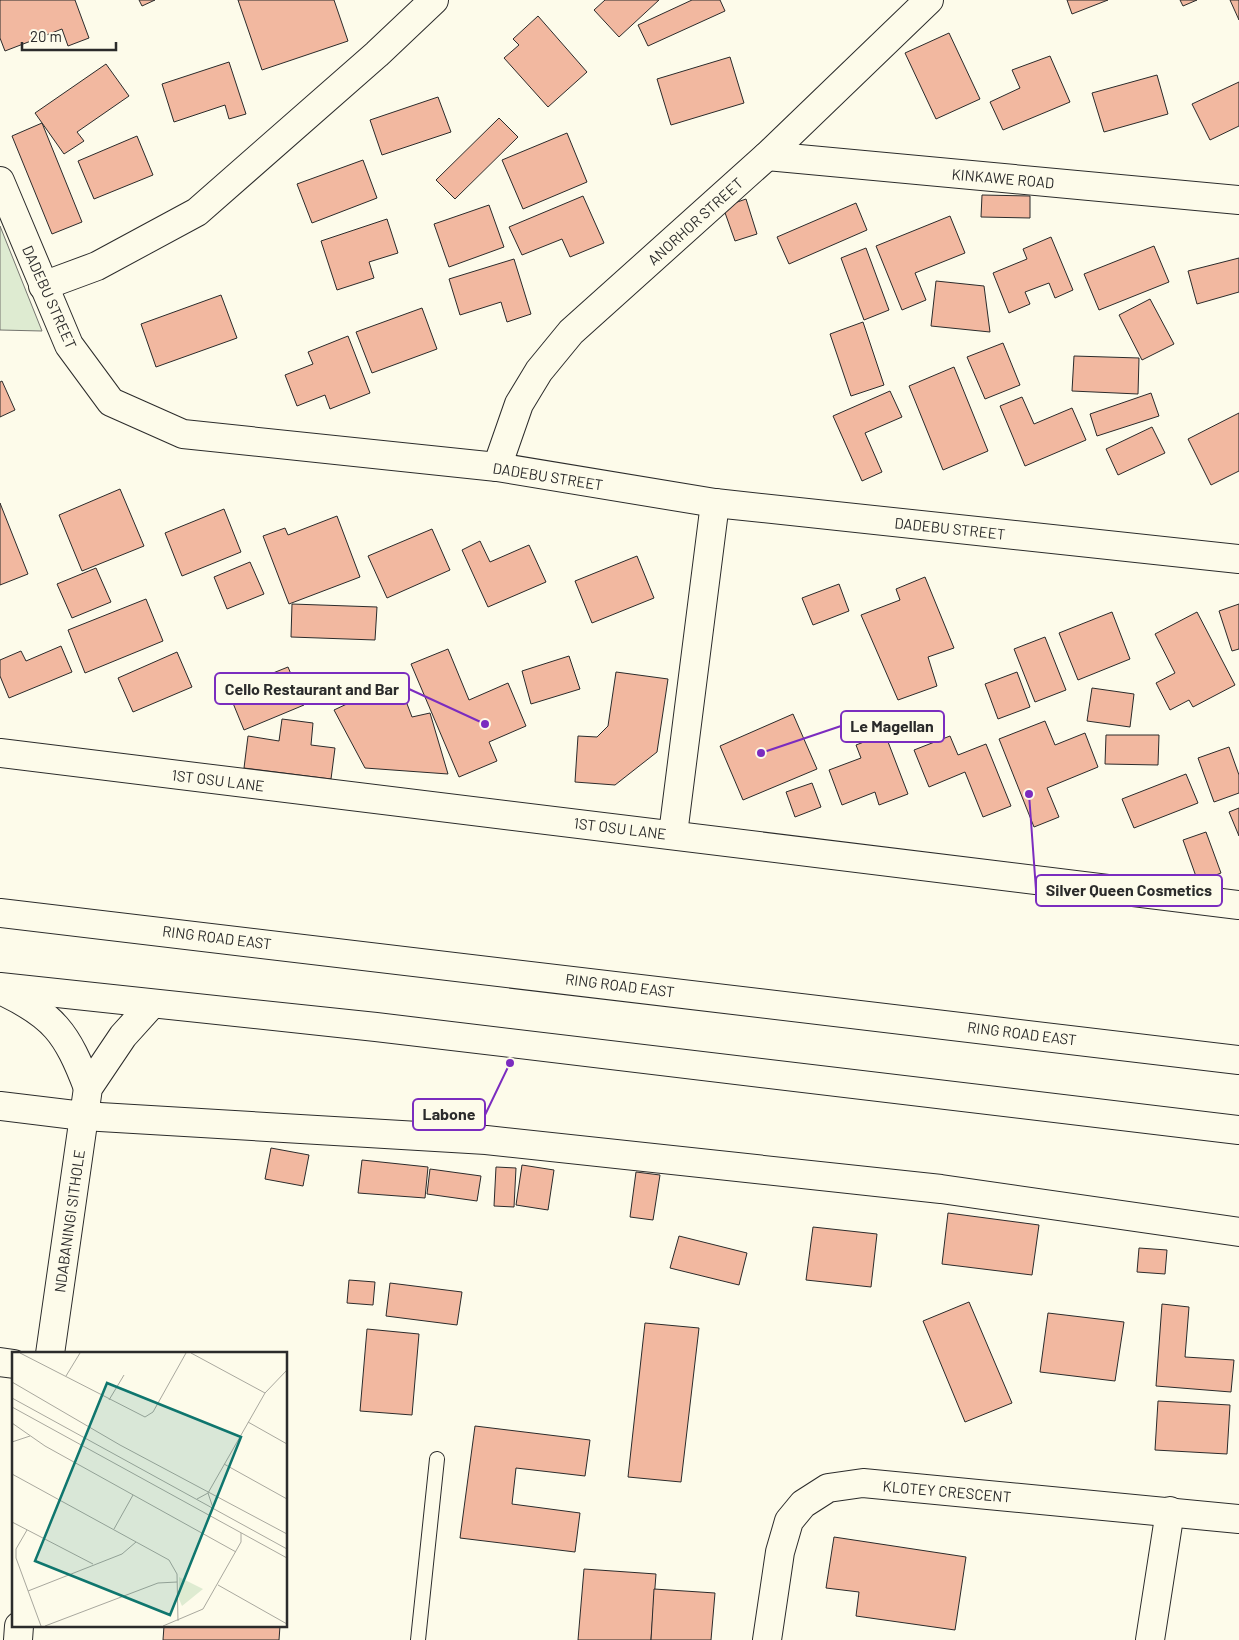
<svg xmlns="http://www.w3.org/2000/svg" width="1239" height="1640" viewBox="0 0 1239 1640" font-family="Barlow,sans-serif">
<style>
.green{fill:#deebd1;stroke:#74746e}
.building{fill:#f2b8a0;stroke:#2b2b2b}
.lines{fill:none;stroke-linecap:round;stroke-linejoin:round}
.lane-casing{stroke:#2b2b2b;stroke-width:16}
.street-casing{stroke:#2b2b2b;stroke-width:30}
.secondary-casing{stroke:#2b2b2b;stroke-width:30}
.primary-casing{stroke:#2b2b2b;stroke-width:30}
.lane{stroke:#fdfbea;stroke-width:14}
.street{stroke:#fdfbea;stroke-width:28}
.secondary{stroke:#fdfbea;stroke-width:28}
.primary{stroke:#fdfbea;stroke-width:28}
.labels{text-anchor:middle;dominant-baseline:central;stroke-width:4;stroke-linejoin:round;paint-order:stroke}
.street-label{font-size:15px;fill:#2b2b2b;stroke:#fdfbea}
.inset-road{fill:none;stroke:#a9a89e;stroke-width:1}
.view{fill:#0f766e;fill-opacity:0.15;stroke:#0f766e;stroke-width:2.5}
.inset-edge{fill:none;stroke:#2b2b2b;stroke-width:2.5}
.leader{fill:none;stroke:#7b2cbf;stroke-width:2}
.callout-dot{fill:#7b2cbf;stroke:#fdfbea;stroke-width:2}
.callout{fill:#fdfbea;stroke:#7b2cbf;stroke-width:2}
.callout-label{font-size:16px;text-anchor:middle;font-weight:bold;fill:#2b2b2b}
</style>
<rect width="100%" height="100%" fill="#fdfbea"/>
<!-- green -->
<polygon class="green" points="0,226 42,331 0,330"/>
<!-- building -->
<g class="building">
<polygon points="0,0 75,0 89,38 68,46 62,29 5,51 0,38"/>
<polygon points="139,0 155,0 142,6"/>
<polygon points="238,0 334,0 348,41 262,70"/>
<polygon points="605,0 659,0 619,37 594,10"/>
<polygon points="692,0 720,0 725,11 648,46 638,25"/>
<polygon points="1067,0 1108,0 1072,14"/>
<polygon points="1180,0 1197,0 1183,6"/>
<polygon points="1230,0 1239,0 1239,20"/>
<polygon points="538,16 587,72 548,107 504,58 519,45 513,39"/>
<polygon points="949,33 980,99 936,119 905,53"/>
<polygon points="1050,56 1070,102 1003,130 990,102 1020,88 1012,70"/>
<polygon points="730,57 744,103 671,125 657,79"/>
<polygon points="229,62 246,114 229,119 225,105 174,122 162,84"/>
<polygon points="106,64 129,96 77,132 84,141 64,154 35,113"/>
<polygon points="1157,75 1168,114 1104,132 1092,93"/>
<polygon points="1239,82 1239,126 1210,140 1192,104"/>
<polygon points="438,97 451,132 382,155 370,120"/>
<polygon points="499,118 518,137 455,199 436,180"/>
<polygon points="42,123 82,222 52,234 12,136"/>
<polygon points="567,133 587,182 523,209 502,160"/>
<polygon points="137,136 153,175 94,199 78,161"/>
<polygon points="363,160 377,198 312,223 297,184"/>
<polygon points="982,195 1030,196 1030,218 981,217"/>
<polygon points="583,196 604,243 570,257 562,239 522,255 509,227"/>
<polygon points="746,199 757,234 735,241 723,207"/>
<polygon points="856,203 867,230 789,264 777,237"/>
<polygon points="489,205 504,247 449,267 434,224"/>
<polygon points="950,216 965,253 915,273 926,300 902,310 876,246"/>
<polygon points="387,219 398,253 369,262 374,278 337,290 321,241"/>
<polygon points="1051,237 1073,290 1055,298 1049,283 1025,292 1030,304 1009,313 993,273 1027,259 1023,249"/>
<polygon points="1154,246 1169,282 1099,310 1084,274"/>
<polygon points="866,248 889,310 864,320 841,258"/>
<polygon points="1239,258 1239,292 1197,304 1188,271"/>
<polygon points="514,259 531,314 507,322 501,302 460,315 449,279"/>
<polygon points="936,281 984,286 990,332 931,326"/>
<polygon points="221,295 237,338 156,367 141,324"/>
<polygon points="1150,299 1174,344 1142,360 1119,315"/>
<polygon points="422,308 437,349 372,373 356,332"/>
<polygon points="863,322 884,385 851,396 830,334"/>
<polygon points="348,336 370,393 330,409 325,395 297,406 285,375 313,364 308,352"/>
<polygon points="1003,343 1020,385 985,399 967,357"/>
<polygon points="1074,356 1139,358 1138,394 1072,391"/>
<polygon points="954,367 988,451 943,470 909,386"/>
<polygon points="2,381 15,410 0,417 0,382"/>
<polygon points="890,391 902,417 865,433 882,472 862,481 833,416"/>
<polygon points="1151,393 1159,416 1097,436 1090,414"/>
<polygon points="1022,397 1034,424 1072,408 1086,440 1025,466 1000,406"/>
<polygon points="1239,413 1239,471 1211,485 1188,439"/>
<polygon points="1152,427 1165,453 1118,475 1106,449"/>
<polygon points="120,489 144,546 82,571 59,515"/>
<polygon points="0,503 28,574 0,585"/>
<polygon points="224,509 241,552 182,576 165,533"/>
<polygon points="337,516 360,577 289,604 263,536 285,528 288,535"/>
<polygon points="432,529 450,570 387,598 368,556"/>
<polygon points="480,541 490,562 529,545 546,582 488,607 462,550"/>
<polygon points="637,556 654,598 592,623 575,581"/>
<polygon points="250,562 264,594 227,609 214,577"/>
<polygon points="96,568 111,602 72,618 57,584"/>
<polygon points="925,577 954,648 928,657 937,686 898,700 861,615 900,600 896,589"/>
<polygon points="839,584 849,611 813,625 802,598"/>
<polygon points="146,599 163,641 85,673 68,630"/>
<polygon points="292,604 377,607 375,640 291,637"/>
<polygon points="1239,604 1239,649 1232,651 1219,611"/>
<polygon points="1112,612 1130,659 1078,680 1059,633"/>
<polygon points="1197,612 1235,685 1193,707 1189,700 1170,710 1156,683 1175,673 1155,634"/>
<polygon points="1045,637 1066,690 1035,702 1014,649"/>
<polygon points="61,646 72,672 9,698 0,676 0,660 21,651 26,661"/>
<polygon points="448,649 469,700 508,683 526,726 489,742 497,761 459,777 411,664"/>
<polygon points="177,652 192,687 133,712 118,678"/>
<polygon points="569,656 580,689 531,704 522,671"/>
<polygon points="288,667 304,705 244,730 228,691"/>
<polygon points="616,672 668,679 657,752 615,785 575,782 578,736 597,737 608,726"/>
<polygon points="1017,672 1030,707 998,719 985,684"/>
<polygon points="398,680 412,717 430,713 448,774 365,768 334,710"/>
<polygon points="1092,688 1134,694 1130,727 1087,721"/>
<polygon points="793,714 817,769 743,800 720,746"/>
<polygon points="282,719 313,723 311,745 335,748 331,779 244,768 248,736 279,741"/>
<polygon points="1045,721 1055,745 1085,733 1098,767 1047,788 1059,817 1034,827 999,739"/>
<polygon points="885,734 908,794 879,805 875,792 842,805 829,770 861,758 856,745"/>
<polygon points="1106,735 1159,735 1158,765 1105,764"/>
<polygon points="950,736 958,755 986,744 1011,806 983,817 965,772 929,787 914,750"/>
<polygon points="1229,747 1239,775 1239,793 1214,802 1198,758"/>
<polygon points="1186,774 1198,803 1134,828 1122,799"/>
<polygon points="812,783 821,807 795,817 786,792"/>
<polygon points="1239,808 1239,836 1229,812"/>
<polygon points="1206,832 1221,873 1198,882 1183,840"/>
<polygon points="271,1148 309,1155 303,1186 265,1179"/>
<polygon points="362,1160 428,1167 425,1198 358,1193"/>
<polygon points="522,1165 554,1170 548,1210 516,1205"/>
<polygon points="496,1167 516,1168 514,1207 494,1206"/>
<polygon points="430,1169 481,1176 477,1201 427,1194"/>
<polygon points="636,1172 660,1175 653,1220 630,1217"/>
<polygon points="948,1213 1039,1225 1032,1275 942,1264"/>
<polygon points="813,1227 877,1234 871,1287 806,1280"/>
<polygon points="679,1236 747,1253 739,1285 670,1268"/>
<polygon points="1139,1248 1167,1250 1165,1274 1137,1272"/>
<polygon points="349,1280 375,1282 373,1305 347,1303"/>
<polygon points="390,1283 462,1292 457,1325 386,1316"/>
<polygon points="969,1302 1012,1403 965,1422 923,1321"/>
<polygon points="1162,1304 1189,1307 1185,1357 1234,1360 1231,1392 1156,1386"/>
<polygon points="1048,1313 1124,1322 1115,1381 1040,1372"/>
<polygon points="645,1323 699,1328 681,1482 628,1477"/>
<polygon points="367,1329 419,1334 412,1415 360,1411"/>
<polygon points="1158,1401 1230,1405 1227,1454 1155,1450"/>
<polygon points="475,1426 590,1440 585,1476 516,1468 512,1504 580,1513 575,1552 460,1538"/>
<polygon points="834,1537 966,1557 955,1630 856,1616 859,1592 826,1588"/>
<polygon points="584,1569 656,1574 651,1640 578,1640"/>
<polygon points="654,1589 715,1593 711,1640 651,1640"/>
<polygon points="164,1626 280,1626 279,1640 163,1640"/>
</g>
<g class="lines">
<!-- lane casing -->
<g class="lane-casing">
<polyline id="lane" points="418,1640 437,1459"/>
</g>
<!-- street casing -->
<g class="street-casing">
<g id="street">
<polyline points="767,156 1239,200"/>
<polyline points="0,181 69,345 111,402 183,434 497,467 715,503 1239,559"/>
<polyline points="43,286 97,266 197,212 377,54 434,0"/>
<polyline points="497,467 519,404 539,371 571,332 767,156 929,0"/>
<polyline points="0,753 1239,905"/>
<polyline points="673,834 715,503"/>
<polyline points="0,1106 83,1116 486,1140 941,1189 1239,1232"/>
<polyline points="0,1362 14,1364"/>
<polyline points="767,1640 780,1552 789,1521 803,1504 828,1488 863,1483 1239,1519"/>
<polyline points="1150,1640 1170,1511"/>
</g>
</g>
<!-- secondary casing -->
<g class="secondary-casing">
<g id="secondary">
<path d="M0 990C54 1015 67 1033 88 1088"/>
<polyline points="50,1354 88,1088 123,1036 151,1005"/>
<polyline points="18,1640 19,1626"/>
</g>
</g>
<!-- primary casing -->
<g class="primary-casing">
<g id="primary">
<polyline points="0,913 1239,1060"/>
<polyline points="0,987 376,1027 1239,1130"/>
</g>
</g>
<!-- lane -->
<use href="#lane" class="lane"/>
<!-- street -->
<use href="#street" class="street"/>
<!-- secondary -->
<use href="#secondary" class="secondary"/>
<!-- primary -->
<use href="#primary" class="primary"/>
</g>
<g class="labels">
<!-- street labels -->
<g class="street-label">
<text transform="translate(1003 178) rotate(5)">KINKAWE ROAD</text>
<text transform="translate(695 221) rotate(-42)">ANORHOR STREET</text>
<text transform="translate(50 297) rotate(66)">DADEBU STREET</text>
<text transform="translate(548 476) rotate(9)">DADEBU STREET</text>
<text transform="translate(950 528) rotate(6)">DADEBU STREET</text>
<text transform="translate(218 780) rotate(7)">1ST OSU LANE</text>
<text transform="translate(620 828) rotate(7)">1ST OSU LANE</text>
<text transform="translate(217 937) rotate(7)">RING ROAD EAST</text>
<text transform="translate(620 985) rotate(7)">RING ROAD EAST</text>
<text transform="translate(1022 1033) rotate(7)">RING ROAD EAST</text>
<text transform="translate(69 1221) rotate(-82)">NDABANINGI SITHOLE</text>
<text transform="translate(947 1491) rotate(5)">KLOTEY CRESCENT</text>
</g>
</g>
<!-- overview -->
<g transform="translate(12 1352)">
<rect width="275" height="275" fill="#fdfbea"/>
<path d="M167 225 191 237 170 254 167 247Z" fill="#deebd1"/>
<path class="inset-road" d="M8 1 133 65 141 60 174 1M179 1 253 41M54 24 68 1M0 30 108 93 275 182M0 46 275 197M97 48 112 23M0 55 275 206M236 70 275 92M0 71 33 94 224 200M0 90 18 84M212 112 275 147M0 122 157 208 165 222 166 269M196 141 201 156M185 147 196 141 253 41 275 18M0 170 81 212M102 177 121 143M15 178 4 197V206L29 274M206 233 275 272M16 239 110 202 124 190M33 274 146 231 165 230M151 274 191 257 229 190V181"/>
<path class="view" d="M95 31 229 85 158 263 23 209Z"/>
<rect width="275" height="275" class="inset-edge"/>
</g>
<!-- callouts -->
<path class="leader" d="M485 724L409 689M761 753L841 726M1029 794L1036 890M510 1063L485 1115"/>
<g class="callout-dot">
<circle cx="485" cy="724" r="5"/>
<circle cx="761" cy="753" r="5"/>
<circle cx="1029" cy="794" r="5"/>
<circle cx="510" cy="1063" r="5"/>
</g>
<g class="callout">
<rect x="215" y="673" width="194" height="31" rx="5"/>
<rect x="841" y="711" width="103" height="31" rx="5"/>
<rect x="1036" y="875" width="186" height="31" rx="5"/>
<rect x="413" y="1099" width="72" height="31" rx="5"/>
</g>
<g class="callout-label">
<text x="312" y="695">Cello Restaurant and Bar</text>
<text x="892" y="732">Le Magellan</text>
<text x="1129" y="896">Silver Queen Cosmetics</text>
<text x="449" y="1120">Labone</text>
</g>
<!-- scale -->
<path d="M22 42v8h94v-8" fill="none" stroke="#2b2b2b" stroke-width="2.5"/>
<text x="30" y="42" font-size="15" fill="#2b2b2b" stroke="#fdfbea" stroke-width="4" paint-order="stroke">20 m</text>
</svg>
